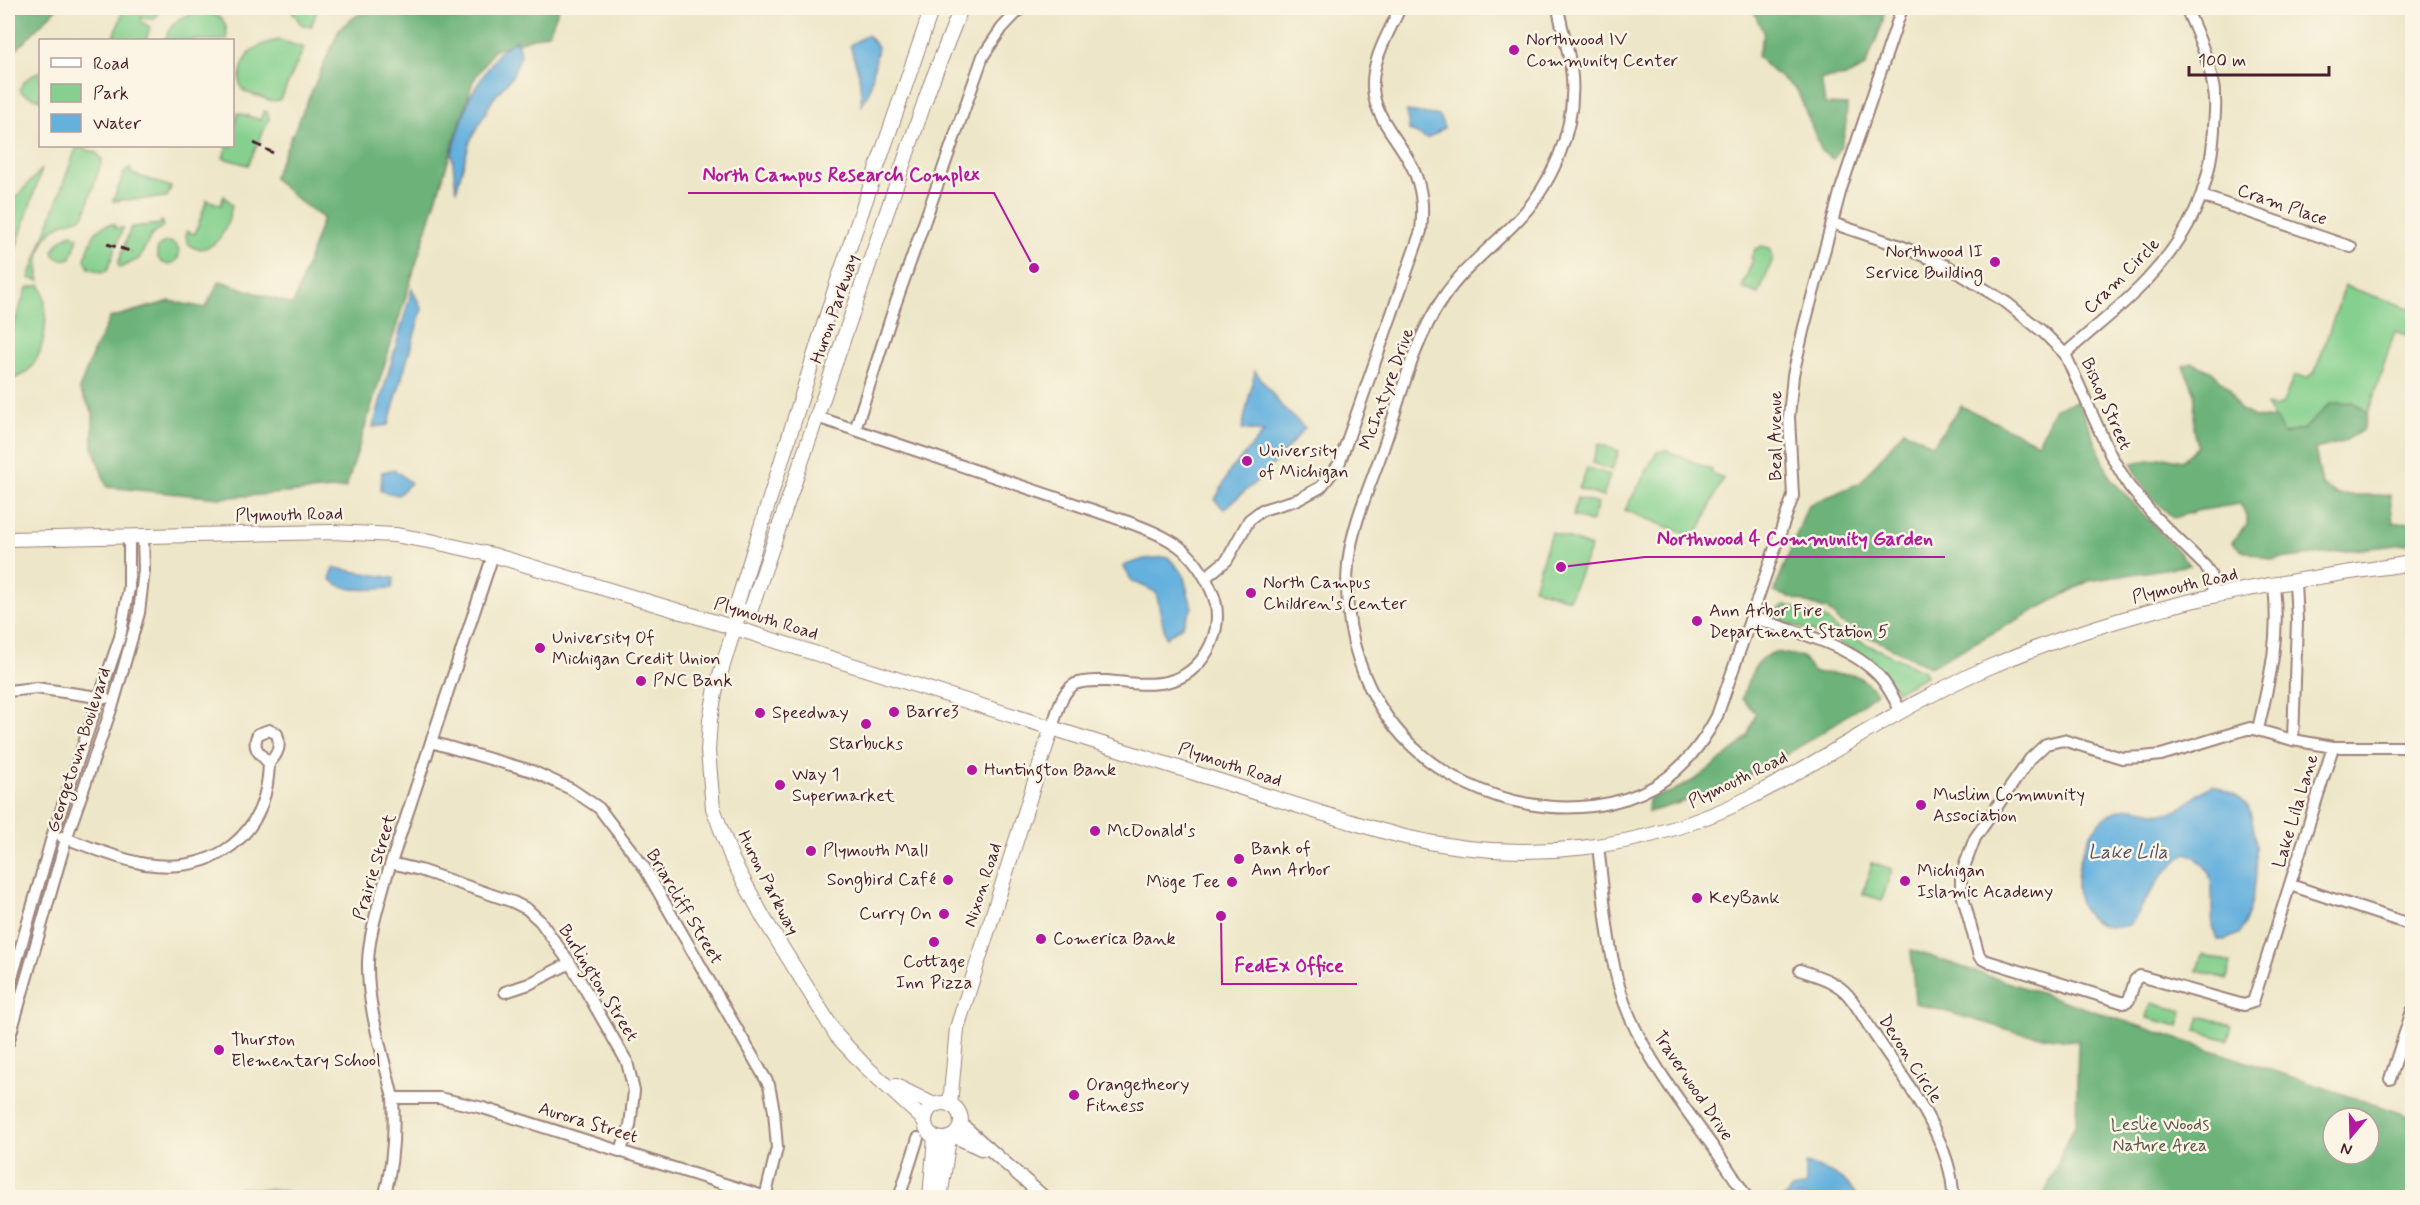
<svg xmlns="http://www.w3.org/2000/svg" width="2420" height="1205" viewBox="0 0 2420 1205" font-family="Mynerve,sans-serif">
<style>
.green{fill:#85d08e;stroke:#68785c;stroke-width:1.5}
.forest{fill:#6cb279;stroke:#5b6852;stroke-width:1.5;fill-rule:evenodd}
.water{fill:#65b1de;stroke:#586884;stroke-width:1.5}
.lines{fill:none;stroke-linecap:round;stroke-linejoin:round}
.minor-casing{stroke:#9c827a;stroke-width:14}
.tertiary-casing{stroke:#9c827a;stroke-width:15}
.secondary-casing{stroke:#9c827a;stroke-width:16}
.minor{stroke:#fff;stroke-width:10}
.tertiary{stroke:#fff;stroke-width:12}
.secondary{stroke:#fff;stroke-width:14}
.rail{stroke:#4a1f2b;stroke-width:3;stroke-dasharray:9 4.5;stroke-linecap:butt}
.poi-dot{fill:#b5179e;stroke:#fcf5e5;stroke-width:2}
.labels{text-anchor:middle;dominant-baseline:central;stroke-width:5;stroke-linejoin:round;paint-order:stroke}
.poi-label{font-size:18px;fill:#4a1f2b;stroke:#fcf5e5;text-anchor:start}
.street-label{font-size:18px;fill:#4a1f2b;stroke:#fcf5e5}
.park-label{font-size:18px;fill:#5c5449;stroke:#fcf5e5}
.water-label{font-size:20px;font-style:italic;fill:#53526a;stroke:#fcf5e5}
.leader{fill:none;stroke:#b5179e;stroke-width:2}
.callout-dot{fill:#b5179e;stroke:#fcf5e5;stroke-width:2}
.callout-label{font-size:20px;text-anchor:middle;font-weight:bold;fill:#b5179e;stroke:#fcf5e5;stroke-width:5;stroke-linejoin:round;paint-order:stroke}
</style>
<rect width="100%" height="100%" fill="#fcf5e5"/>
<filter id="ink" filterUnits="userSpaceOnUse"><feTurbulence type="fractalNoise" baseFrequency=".0167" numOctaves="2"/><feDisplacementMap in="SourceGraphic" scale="12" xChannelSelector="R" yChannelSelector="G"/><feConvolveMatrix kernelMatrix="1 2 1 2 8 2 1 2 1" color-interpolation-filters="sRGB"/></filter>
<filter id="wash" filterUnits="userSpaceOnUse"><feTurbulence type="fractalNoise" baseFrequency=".008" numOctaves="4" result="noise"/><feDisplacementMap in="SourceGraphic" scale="24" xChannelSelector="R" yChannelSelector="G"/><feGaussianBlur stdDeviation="1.35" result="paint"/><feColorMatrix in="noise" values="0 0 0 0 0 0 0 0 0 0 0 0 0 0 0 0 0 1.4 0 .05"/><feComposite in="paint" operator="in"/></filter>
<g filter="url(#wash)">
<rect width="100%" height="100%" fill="#ede6c8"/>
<!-- green -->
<g class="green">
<polygon points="124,8 162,8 154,19 142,17 141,21 150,27 146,40 113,40"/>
<polygon points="290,8 318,8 311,27 301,24"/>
<path d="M205 12C224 16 227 22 227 40H165C172 19 183 14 205 12Z"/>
<path d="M279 40 304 48 283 94 279 100C273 102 268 100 261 97 255 95 247 94 243 90 235 82 244 57 252 51 260 44 269 42 279 40Z"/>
<path d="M40 71V100L22 93 20 89C23 79 32 77 40 71Z"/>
<polygon points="264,111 268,113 269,119 248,165 223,158 227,146 232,146 233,130 238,113 261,120"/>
<path d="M77 146 97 153 102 160 85 213C80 221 72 220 64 223 41 233 35 259 40 281L29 278Z"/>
<polygon points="129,168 131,169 130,173 171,187 167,197 113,201 124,173"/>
<polygon points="42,169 8,272 8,206"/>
<path d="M224 196 232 205C230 217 226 231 218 240 206 253 185 253 186 231L195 234 207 200 221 205Z"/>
<polygon points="161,221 163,222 163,226 151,236 139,259 120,268 118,264 131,227 161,224"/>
<path d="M114 224 115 228H123L107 271 101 272 89 268 85 259C91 243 93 224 114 224Z"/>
<path d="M72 234 78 238 71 258C64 260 56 260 53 252 56 244 63 237 72 234Z"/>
<circle cx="168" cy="253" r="11"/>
<polygon points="1762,246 1770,248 1773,258 1759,294 1742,288 1753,259 1751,258 1755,249"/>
<path d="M41 285C51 315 47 374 8 380V340L27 288Z"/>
<polygon points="2345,286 2412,309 2412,328 2410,328 2407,335 2395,331 2368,413 2352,402 2330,404 2304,429 2283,434 2266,405 2275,407 2283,403 2294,376 2308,377 2315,372"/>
<polygon points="1599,444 1619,451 1612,470 1592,463"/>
<polygon points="1666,450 1712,470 1711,473 1723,478 1696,538 1625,510 1657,452"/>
<polygon points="1587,468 1610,475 1603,497 1579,489"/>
<polygon points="1577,498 1598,504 1591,522 1573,516"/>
<polygon points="1551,532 1591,547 1569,599 1534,588"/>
<path d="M1785 605 1823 617 1840 632 1924 671 1926 676 1897 691C1874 656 1843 643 1805 629 1793 625 1780 622 1769 616Z"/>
<polygon points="1872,863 1892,869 1882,900 1863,894"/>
<polygon points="2202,954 2231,963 2227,979 2197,971"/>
<polygon points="2151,1003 2183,1011 2179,1026 2147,1018"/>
<polygon points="2200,1016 2232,1025 2228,1040 2196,1031"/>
<polygon points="240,1188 281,1190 304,1197 225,1197"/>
</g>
<!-- forest -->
<g class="forest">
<polygon points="8,8 57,8 17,49 8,52"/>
<polygon points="389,8 454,8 461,9 559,8 549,33 494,50 473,81 346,488 220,498 107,487 93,448 93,413 79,389 93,353 110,318 170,301 205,308 220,281 293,305 323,218 299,201 273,178 340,28 359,14 384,11"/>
<path d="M1752 8H1885L1882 25 1865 67 1847 76 1821 79 1825 104 1847 105C1846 123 1846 145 1833 159L1822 152 1797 90 1772 71 1757 56 1764 34Z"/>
<path d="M2193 363 2212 372 2230 389 2239 409 2255 417 2276 419 2283 434 2304 429 2330 404 2353 402 2368 413 2363 430 2343 442 2315 449 2322 485 2338 495H2390L2393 523 2412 522V543L2271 560 2240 549 2232 542 2247 525V515L2240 504 2196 511 2174 518C2155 502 2139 487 2132 463L2165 457 2182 461 2198 446 2194 428 2195 393 2183 366Z"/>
<polygon points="2078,401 2111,479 2190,565 2089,581 1930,667 1839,622 1828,610 1774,592 1808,505 1860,483 1904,430 1933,445 1961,406 2038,443 2055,408"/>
<path d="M1775 652 1803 657 1813 672C1847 678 1851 664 1877 693 1807 747 1734 790 1648 812L1649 798 1671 792 1696 779 1738 747 1748 735 1756 713 1742 699C1749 679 1753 659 1775 652Z"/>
<path d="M1911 950 2412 1117V1197H2043L2076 1122 2078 1041 2020 1033 1915 1003ZM2333 1118H2369V1154H2333Z"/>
</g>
<!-- water -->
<g class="water">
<polygon points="867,35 878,47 870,89 862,105 859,74 850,45"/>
<polygon points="516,40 521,55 513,75 493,99 470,141 456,191 452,153 470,96 499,52"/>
<polygon points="1407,111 1440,116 1444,128 1427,139 1409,130"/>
<polygon points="412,289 422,309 388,425 373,427"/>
<polygon points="1255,371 1283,408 1305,428 1264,475 1224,509 1215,500 1230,471 1264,432 1242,429"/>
<polygon points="395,470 411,483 398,495 381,491 382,472"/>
<polygon points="1168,557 1183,574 1192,608 1182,626 1166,638 1156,592 1132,581 1123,566 1144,559"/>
<path d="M334 568 394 578 392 588C371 589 346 594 330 579Z"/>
<path d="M2213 785C2223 790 2241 796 2248 807 2250 810 2251 817 2252 820 2260 855 2258 902 2239 934L2225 940 2217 939C2203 907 2228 871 2187 853 2165 868 2156 883 2143 905 2139 910 2135 920 2130 924 2126 927 2118 927 2113 927 2058 923 2075 841 2105 818 2134 795 2152 820 2175 811 2189 805 2198 792 2213 785Z"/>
<path d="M1806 1164C1828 1170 1846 1176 1857 1197H1784L1792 1189 1806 1186Z"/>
</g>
</g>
<g filter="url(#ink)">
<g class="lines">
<!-- minor casing -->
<g class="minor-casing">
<g id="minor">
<path d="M1558 8C1562 31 1570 53 1572 77 1576 132 1551 188 1512 226 1488 250 1462 270 1443 298 1413 342 1401 396 1384 446 1371 484 1352 524 1348 564 1342 632 1364 700 1413 747 1474 805 1580 828 1655 786 1683 769 1702 745 1717 716L1793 496 1789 417 1793 375 1804 327 1841 189 1902 8"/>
<polyline points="2202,196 2351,247"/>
<polyline points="1832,223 1903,247 1949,267 2007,303 2043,332 2065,354 2110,454 2129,486 2154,516 2205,566 2210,574 2215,596"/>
<path d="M2065 354C2092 329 2122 307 2147 280 2189 235 2210 192 2214 130 2214 120 2216 109 2215 99 2212 67 2199 37 2186 8"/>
<path d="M817 417 1128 522C1170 537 1194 549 1212 592 1220 610 1218 632 1208 650 1185 691 1148 685 1107 681 1097 681 1084 680 1075 684 1060 693 1058 712 1052 727"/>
<polyline points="855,430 894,308 983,56 1002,28 1021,8"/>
<path d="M1206 577 1227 560 1249 520 1262 510 1299 499 1321 487 1339 464 1421 231C1423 211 1423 195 1416 176 1403 138 1366 117 1374 72 1378 49 1391 28 1400 8"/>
<path d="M1752 617C1791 631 1850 644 1879 676 1888 686 1895 700 1901 712"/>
<polyline points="8,691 36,688 105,698"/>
<path d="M2258 729C2270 677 2280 640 2274 586"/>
<polyline points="2293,740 2297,621 2295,582"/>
<polyline points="431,742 532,771 571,789 599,808 644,867 769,1085 774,1111 777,1148 765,1198"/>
<polyline points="2333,747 2253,1002 2244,1005 2140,976 2135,980 2129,1000 2124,1003 1984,960 1979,956 1961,890 1961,875 1975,838 2030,759 2046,744 2063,740 2122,758 2143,757 2161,755 2250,728 2293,740 2333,747 2412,747"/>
<path d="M62 837C88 846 117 859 145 864 216 874 267 836 269 763 278 754 281 746 277 734L269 730 258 734C251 748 260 754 269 763"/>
<path d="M1598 846C1605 901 1607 965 1630 1017 1658 1082 1711 1137 1747 1198"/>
<polyline points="391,863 420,870 513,902 527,909 540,921 570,963 627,1062 634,1091 630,1126 621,1150"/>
<polyline points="2290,885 2412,925"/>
<path d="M1800 970C1817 976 1836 981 1848 995 1859 1008 1867 1024 1876 1037 1905 1079 1954 1145 1953 1198"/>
<polyline points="8,992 53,834 120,637 129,588 129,536"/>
<polyline points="505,992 529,984 570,963"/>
<polyline points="8,1043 66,839 114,701 139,613 144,570 143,536"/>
<polyline points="2390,1079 2412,1011"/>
<polyline points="393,1098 439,1098 483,1108 769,1198"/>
<path d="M384 1198C393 1165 395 1132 393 1098 383 1054 367 1008 368 962 369 935 378 907 385 881L493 555"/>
<polyline points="899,1198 918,1138"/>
</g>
</g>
<!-- tertiary casing -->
<g class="tertiary-casing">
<g id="tertiary">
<polyline points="961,1124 1045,1198"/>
<polyline points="953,1136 981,1149 987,1149"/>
</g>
</g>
<!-- secondary casing -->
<g class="secondary-casing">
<g id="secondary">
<path d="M8 539 332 532 395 535 435 542 493 555 735 628 1321 813C1349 821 1377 830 1405 837 1522 865 1646 851 1753 796 1832 756 1905 703 1987 668 2059 637 2136 613 2213 596 2278 582 2346 573 2412 563"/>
<polyline points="738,616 751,609 930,86 961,8"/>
<polyline points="896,1086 934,1105"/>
<circle cx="943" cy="1121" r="18"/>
<polyline points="950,1105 957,1028 1052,727"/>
<polyline points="924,1120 864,1065 837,1036 763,917 732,859 713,808 708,751 710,720 716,688 738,616 736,607 836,286 932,8"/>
<polyline points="930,1198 935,1138"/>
<polyline points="940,1198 949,1138"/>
</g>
</g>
<!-- minor -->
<use href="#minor" class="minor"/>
<!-- tertiary -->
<use href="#tertiary" class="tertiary"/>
<!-- secondary -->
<use href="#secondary" class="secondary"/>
<!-- rail -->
<g class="rail">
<polyline points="254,143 273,153"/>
<polyline points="107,244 133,252"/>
</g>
</g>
</g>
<!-- markers -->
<g class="poi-dot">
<circle cx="1514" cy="50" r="6"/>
<circle cx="1995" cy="262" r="6"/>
<circle cx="1247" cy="461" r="6"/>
<circle cx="1251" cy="593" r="6"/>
<circle cx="1697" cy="621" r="6"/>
<circle cx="540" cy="648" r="6"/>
<circle cx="641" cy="681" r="6"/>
<circle cx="894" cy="712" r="6"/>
<circle cx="760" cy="713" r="6"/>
<circle cx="866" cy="724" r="6"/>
<circle cx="972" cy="770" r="6"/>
<circle cx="780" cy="785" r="6"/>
<circle cx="1921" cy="805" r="6"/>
<circle cx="1095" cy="831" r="6"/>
<circle cx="811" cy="851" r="6"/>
<circle cx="1239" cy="859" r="6"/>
<circle cx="948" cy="880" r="6"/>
<circle cx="1905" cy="881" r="6"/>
<circle cx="1232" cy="882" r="6"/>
<circle cx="1697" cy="898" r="6"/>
<circle cx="944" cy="914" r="6"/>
<circle cx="1041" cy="939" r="6"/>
<circle cx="934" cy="942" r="6"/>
<circle cx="219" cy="1050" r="6"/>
<circle cx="1074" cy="1095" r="6"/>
</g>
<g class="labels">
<!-- poi labels -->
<g class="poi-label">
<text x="1526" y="40">Northwood IV<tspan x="1526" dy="21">Community Center</tspan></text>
<text x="1983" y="252" text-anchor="end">Northwood II<tspan x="1983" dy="21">Service Building</tspan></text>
<text x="1259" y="451">University<tspan x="1259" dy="21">of Michigan</tspan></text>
<text x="1263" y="583">North Campus<tspan x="1263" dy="21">Children's Center</tspan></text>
<text x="1709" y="611">Ann Arbor Fire<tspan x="1709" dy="21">Department Station 5</tspan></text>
<text x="552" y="638">University Of<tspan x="552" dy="21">Michigan Credit Union</tspan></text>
<text x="653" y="681">PNC Bank</text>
<text x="906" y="712">Barre3</text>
<text x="772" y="713">Speedway</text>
<text x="866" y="744" text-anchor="middle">Starbucks</text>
<text x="984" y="770">Huntington Bank</text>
<text x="792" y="775">Way 1<tspan x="792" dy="21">Supermarket</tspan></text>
<text x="1933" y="795">Muslim Community<tspan x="1933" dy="21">Association</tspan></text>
<text x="1107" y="831">McDonald's</text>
<text x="1251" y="849">Bank of<tspan x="1251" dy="21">Ann Arbor</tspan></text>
<text x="823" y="851">Plymouth Mall</text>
<text x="1917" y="871">Michigan<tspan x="1917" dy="21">Islamic Academy</tspan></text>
<text x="936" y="880" text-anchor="end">Songbird Café</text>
<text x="1220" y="882" text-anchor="end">Möge Tee</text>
<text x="1709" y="898">KeyBank</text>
<text x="932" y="914" text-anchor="end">Curry On</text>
<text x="1053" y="939">Comerica Bank</text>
<text x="934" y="962" text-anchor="middle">Cottage<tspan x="934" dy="21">Inn Pizza</tspan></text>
<text x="231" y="1040">Thurston<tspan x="231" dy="21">Elementary School</tspan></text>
<text x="1086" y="1085">Orangetheory<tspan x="1086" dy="21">Fitness</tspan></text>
</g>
<!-- street labels -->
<g class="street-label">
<text transform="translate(2282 205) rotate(19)">Cram Place</text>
<text transform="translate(2122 276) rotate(-45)">Cram Circle</text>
<text transform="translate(835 309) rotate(-71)">Huron Parkway</text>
<text transform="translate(1387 389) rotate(-70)">McIntyre Drive</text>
<text transform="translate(2106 404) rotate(66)">Bishop Street</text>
<text transform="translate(1776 436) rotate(-90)">Beal Avenue</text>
<text transform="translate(289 515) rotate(-1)">Plymouth Road</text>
<text transform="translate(2185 586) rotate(-13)">Plymouth Road</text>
<text transform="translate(766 619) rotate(17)">Plymouth Road</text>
<text transform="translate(79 750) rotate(-72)">Georgetown Boulevard</text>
<text transform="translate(1230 765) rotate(18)">Plymouth Road</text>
<text transform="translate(1738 780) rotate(-26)">Plymouth Road</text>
<text transform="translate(2296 811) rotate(-73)">Lake Lila Lane</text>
<text transform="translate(375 867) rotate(-73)">Prairie Street</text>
<text transform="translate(768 883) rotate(63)">Huron Parkway</text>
<text transform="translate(983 885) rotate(-72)">Nixon Road</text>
<text transform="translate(684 907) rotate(59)">Briarcliff Street</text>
<text transform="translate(598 983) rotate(58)">Burlington Street</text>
<text transform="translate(1910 1059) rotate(57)">Devon Circle</text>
<text transform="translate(1693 1086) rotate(56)">Traverwood Drive</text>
<text transform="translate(588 1123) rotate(17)">Aurora Street</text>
</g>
<!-- park labels -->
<g class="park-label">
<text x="2160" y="1125">Leslie Woods<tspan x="2160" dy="21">Nature Area</tspan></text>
</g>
<!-- water labels -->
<g class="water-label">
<text x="2128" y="852">Lake Lila</text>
</g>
</g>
<!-- callouts -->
<path class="leader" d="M1034 268L994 193H688M1561 567L1645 557H1945M1221 916L1222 984H1357"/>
<g class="callout-dot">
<circle cx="1034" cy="268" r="6"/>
<circle cx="1561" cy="567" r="6"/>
<circle cx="1221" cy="916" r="6"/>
</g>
<g class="callout-label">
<text x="841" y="181">North Campus Research Complex</text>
<text x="1795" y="545">Northwood 4 Community Garden</text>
<text x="1289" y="972">FedEx Office</text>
</g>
<!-- margin -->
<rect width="2420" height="1205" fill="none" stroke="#fcf5e5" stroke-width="30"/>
<!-- legend -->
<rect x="39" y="39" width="195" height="108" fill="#fcf5e5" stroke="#b59f9b" stroke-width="1.5"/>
<rect x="51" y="58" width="30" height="9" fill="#ffffff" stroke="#b59f9b" stroke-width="1.5"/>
<text x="93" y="69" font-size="18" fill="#4a1f2b">Road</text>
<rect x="51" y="84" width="30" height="18" fill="#85d08e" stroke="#b59f9b" stroke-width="1.5"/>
<text x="93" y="99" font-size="18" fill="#4a1f2b">Park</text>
<rect x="51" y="114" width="30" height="18" fill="#65b1de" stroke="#b59f9b" stroke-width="1.5"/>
<text x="93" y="129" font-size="18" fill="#4a1f2b">Water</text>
<!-- north arrow -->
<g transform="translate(2351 1136) rotate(199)"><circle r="28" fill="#fcf5e5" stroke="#b59f9b" stroke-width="1.5"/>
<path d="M0-4.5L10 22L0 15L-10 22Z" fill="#b5179e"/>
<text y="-9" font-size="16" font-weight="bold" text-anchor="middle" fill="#4a1f2b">N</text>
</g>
<!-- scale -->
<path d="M2189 66v9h140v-9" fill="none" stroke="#4a1f2b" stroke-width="3"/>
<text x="2198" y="66" font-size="18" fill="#4a1f2b" stroke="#fcf5e5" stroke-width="4.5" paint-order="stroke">100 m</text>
</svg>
